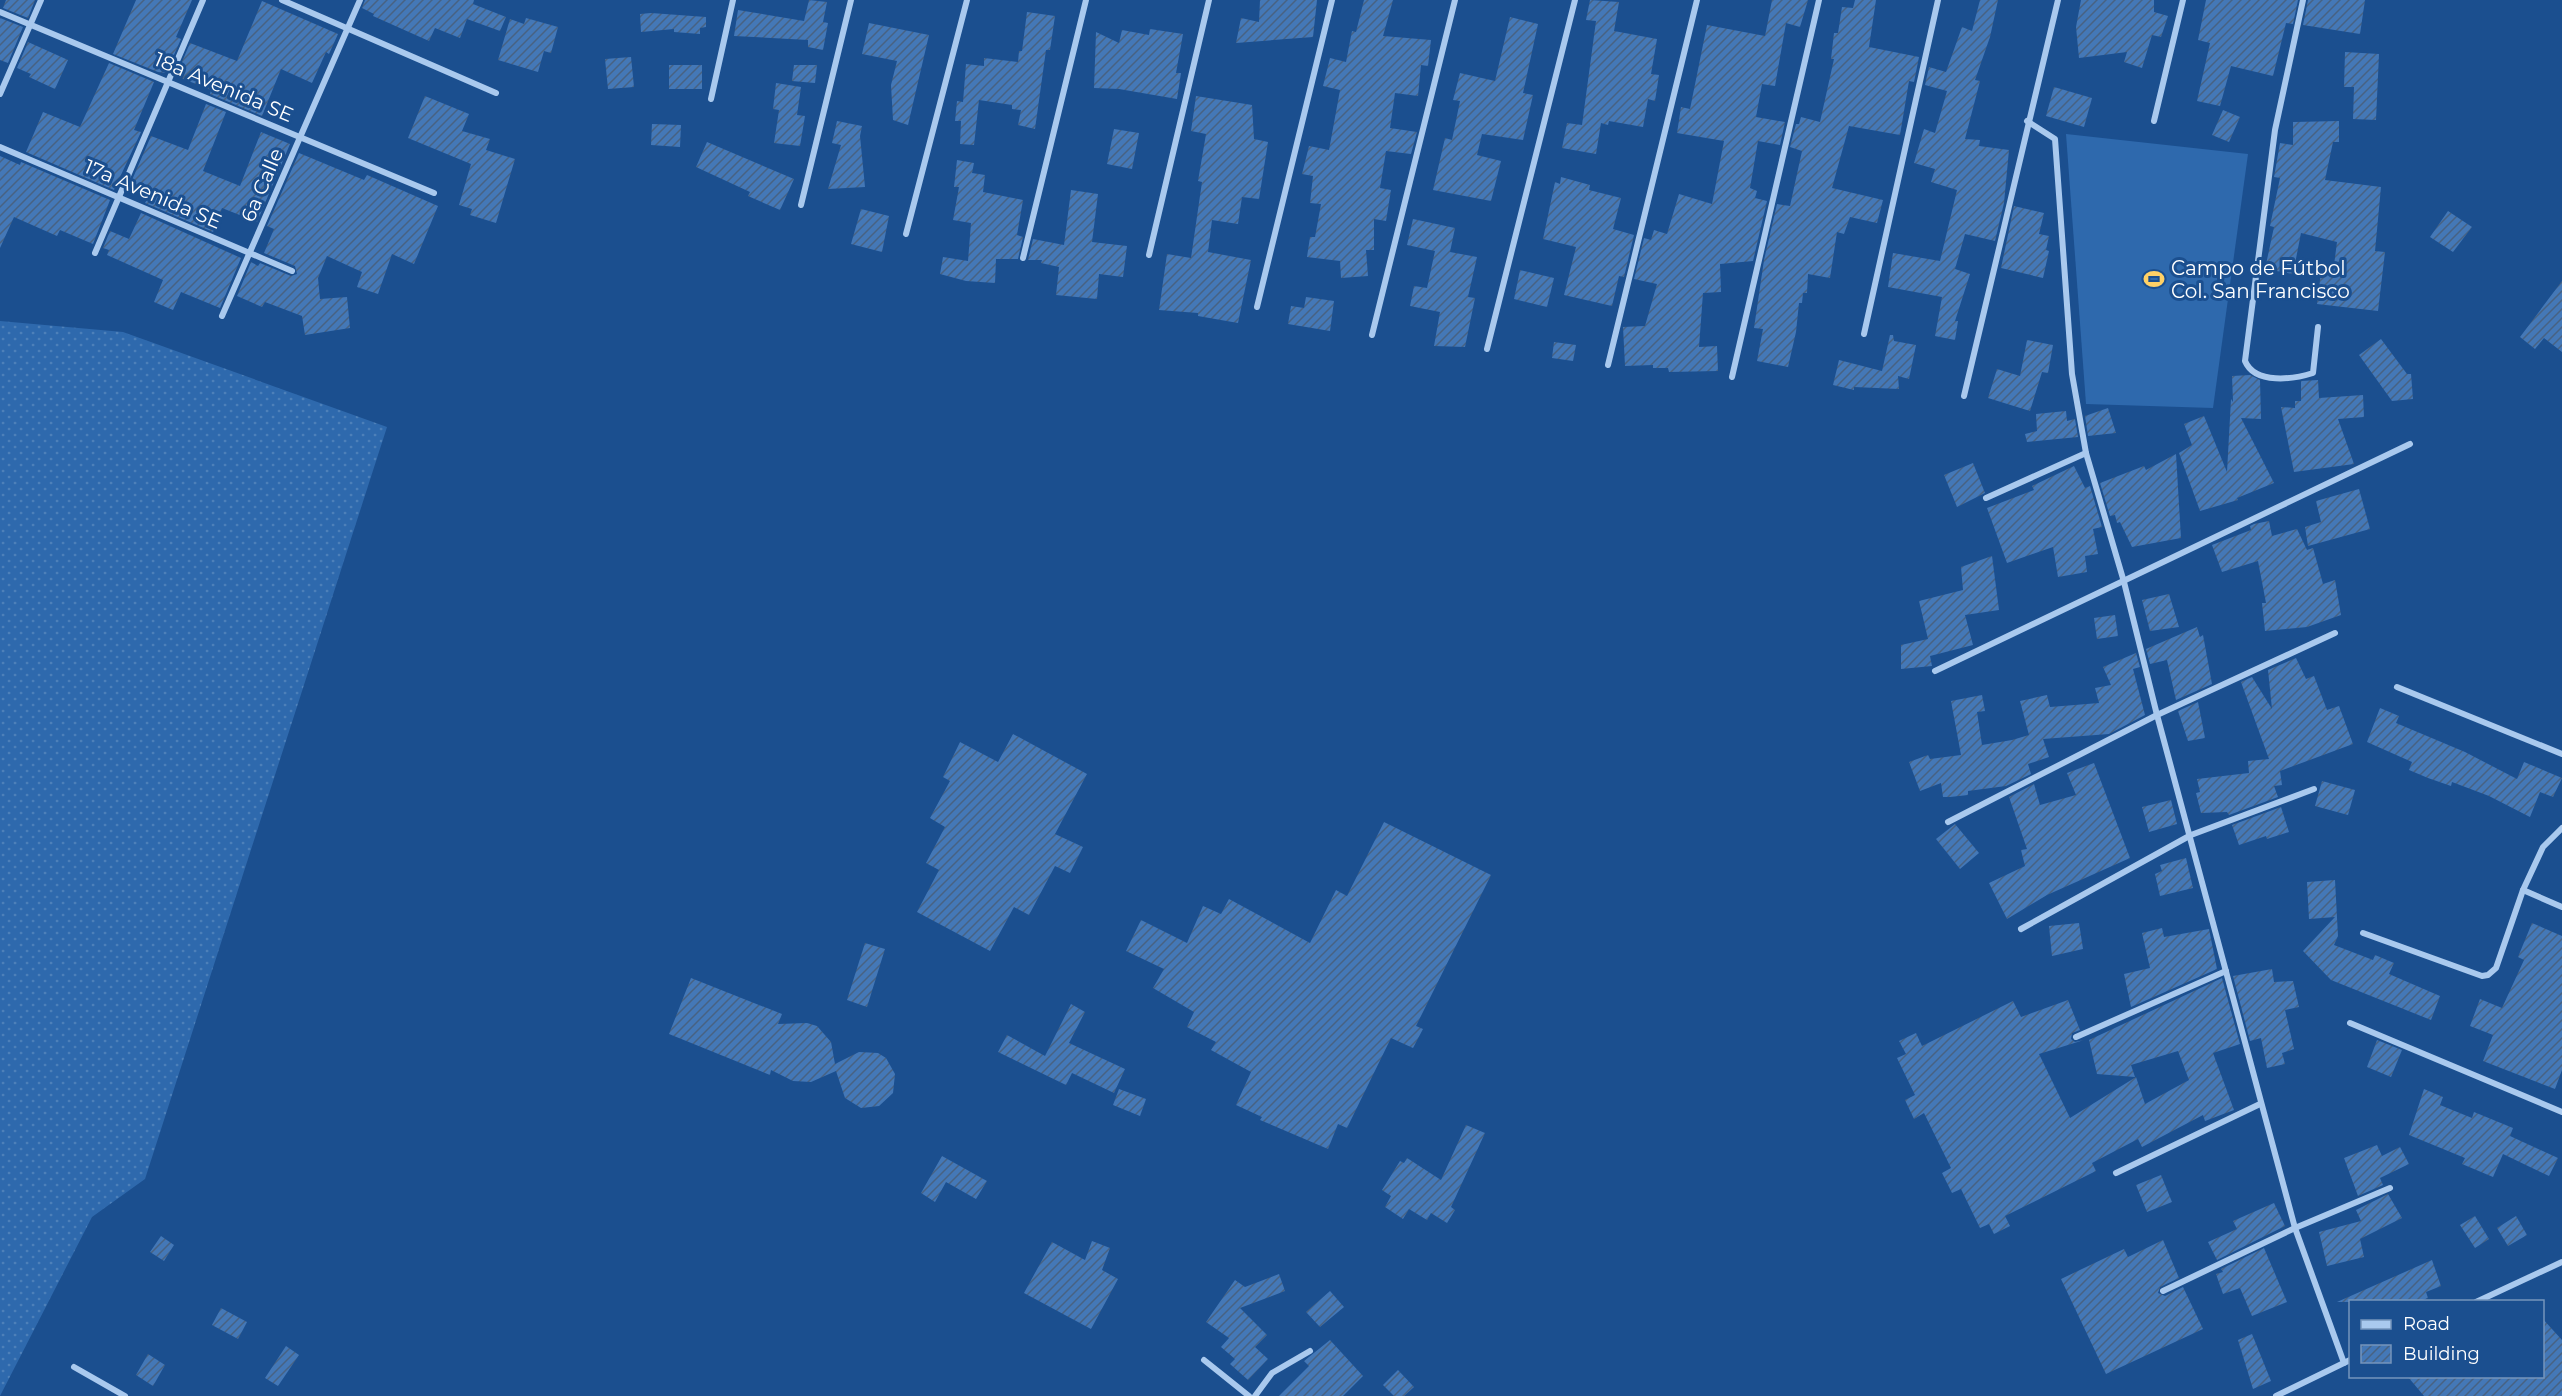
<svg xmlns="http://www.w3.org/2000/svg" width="2562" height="1396" viewBox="0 0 2562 1396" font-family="Montserrat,sans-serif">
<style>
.grass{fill:url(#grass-dots)}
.garden{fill:#2e69ad}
.building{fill:url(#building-hatch)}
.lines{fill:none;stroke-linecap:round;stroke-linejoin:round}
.minor{stroke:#a9c9ee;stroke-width:6}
.labels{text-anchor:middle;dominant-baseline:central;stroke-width:6;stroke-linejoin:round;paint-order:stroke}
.street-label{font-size:20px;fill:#fff;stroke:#1b4f8f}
.poi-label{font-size:20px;fill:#fff;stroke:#1b4f8f;text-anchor:start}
</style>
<defs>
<pattern id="grass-dots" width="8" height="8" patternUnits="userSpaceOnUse" patternTransform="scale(1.5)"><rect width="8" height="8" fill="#2e69ad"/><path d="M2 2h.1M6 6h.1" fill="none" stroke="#4d80b9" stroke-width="1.8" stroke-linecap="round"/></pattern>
<pattern id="building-hatch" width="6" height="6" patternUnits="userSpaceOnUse" patternTransform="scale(1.5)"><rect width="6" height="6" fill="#4478b7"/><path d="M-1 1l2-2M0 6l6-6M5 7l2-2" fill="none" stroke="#486282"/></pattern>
</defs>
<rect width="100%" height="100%" fill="#1b4f8f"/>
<!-- grass -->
<polygon class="grass" points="0,321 123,332 387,427 145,1179 92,1217 0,1396"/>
<!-- garden -->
<polygon class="garden" points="2066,134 2248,154 2213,408 2086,404"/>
<!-- building -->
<g class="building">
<polygon points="6,0 35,0 28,18 3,8"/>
<polygon points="136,0 192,0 176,37 181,39 166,73 158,72 113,54"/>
<polygon points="365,0 474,0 473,4 506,17 500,31 467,19 460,38 435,28 429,41 373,16 374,14 362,8"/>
<polygon points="809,0 827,2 823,22 828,23 823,50 808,47 808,40 734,36 738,10 804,21"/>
<polygon points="1260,0 1317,0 1313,37 1236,43 1241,18 1259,22"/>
<polygon points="1364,0 1393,0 1383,36 1431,40 1428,66 1421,65 1418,96 1395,93 1390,128 1417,132 1411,154 1386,151 1380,188 1391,190 1386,221 1374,219 1374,250 1366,250 1368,276 1341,278 1340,261 1307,257 1310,237 1315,237 1321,204 1310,203 1313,176 1302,174 1309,146 1329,150 1340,90 1323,86 1330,58 1346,62 1352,31 1356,32"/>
<polygon points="1590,0 1619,2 1614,31 1657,39 1651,74 1659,75 1655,101 1648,99 1643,127 1609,121 1608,125 1601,123 1596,154 1562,148 1567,123 1582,125 1596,21 1586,20"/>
<polygon points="1772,0 1808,0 1800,27 1786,23 1775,86 1762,84 1756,117 1785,122 1780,145 1758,141 1750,188 1757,191 1755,198 1767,201 1753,261 1720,264 1721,292 1703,293 1699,347 1717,346 1718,371 1669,372 1668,368 1653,368 1653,365 1625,366 1623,327 1645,326 1657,284 1634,279 1644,238 1651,240 1654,230 1667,234 1679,194 1712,204 1724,141 1677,133 1681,107 1690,109 1707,25 1765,36"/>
<polygon points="1855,0 1876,0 1869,47 1919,57 1914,82 1909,81 1900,135 1849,126 1832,188 1883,200 1877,223 1850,217 1844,234 1837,232 1830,278 1808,274 1807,293 1803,293 1802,303 1799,303 1796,332 1788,367 1757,361 1763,329 1754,328 1764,260 1777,204 1790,206 1802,151 1790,147 1796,124 1799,124 1801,117 1820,122 1834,59 1831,59 1834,33 1838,33 1842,7 1853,8"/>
<polygon points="1980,0 1998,0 1990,37 1975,80 1980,81 1965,139 1980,140 1979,146 2009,150 2004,203 1995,241 1965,234 1955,269 1970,274 1955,321 1958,321 1955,340 1935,336 1942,297 1888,287 1893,253 1940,261 1957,190 1931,182 1935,169 1914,163 1924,129 1935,133 1947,91 1925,85 1929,67 1946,72 1962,27 1972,31"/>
<polygon points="2081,0 2154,0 2154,12 2168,16 2161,37 2152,35 2142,68 2124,62 2127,52 2079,58 2076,27"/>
<polygon points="2206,0 2298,0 2293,24 2286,23 2273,76 2231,66 2220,106 2197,101 2210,43 2198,40"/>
<polygon points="2308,0 2365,0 2360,34 2303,25"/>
<polygon points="262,1 338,34 329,54 326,52 312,83 281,69 262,116 210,94 211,90 176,76 190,43 237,61"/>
<polygon points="1027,12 1055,16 1050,50 1046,50 1035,129 1018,125 1021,110 1012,109 1012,105 979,100 974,145 960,144 961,121 955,121 957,101 963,102 966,64 984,66 984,58 1018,62 1019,51 1022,51"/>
<polygon points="651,13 706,17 706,27 700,28 700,34 674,32 674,29 641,32 640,14"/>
<polygon points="1510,17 1538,24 1523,93 1533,95 1523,140 1482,134 1477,155 1501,161 1491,201 1433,190 1445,138 1452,140 1460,101 1453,100 1460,73 1495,81"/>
<polygon points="0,18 23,27 8,63 0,60"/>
<polygon points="526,18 558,27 551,53 544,51 538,72 498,60 510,19 524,24"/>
<polygon points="869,23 929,35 908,125 893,120 891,85 897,61 862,54"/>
<polygon points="1150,29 1183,34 1176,73 1181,73 1177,99 1119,89 1094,88 1096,32 1119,43 1122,30 1149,35"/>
<polygon points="28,42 68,60 55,89 29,77 31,74 17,68"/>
<polygon points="2345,52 2379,54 2376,120 2353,119 2354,87 2344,87"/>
<polygon points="631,57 634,87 608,89 605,59"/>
<polygon points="109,63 154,82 134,130 141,132 114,190 26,152 43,112 80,127"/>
<rect x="669" y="65" width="33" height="24"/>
<polygon points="794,65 817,65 815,83 792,81"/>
<polygon points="776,83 801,87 797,115 805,116 800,146 774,143 779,110 773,109"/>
<polygon points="2054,87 2092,98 2084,127 2046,116"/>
<polygon points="425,96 469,114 462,131 490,139 486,150 515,159 496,223 470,215 472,209 459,205 471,164 408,138"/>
<polygon points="1196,96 1252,105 1254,139 1268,142 1259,199 1242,197 1238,224 1212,220 1208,252 1251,260 1238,323 1198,316 1198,313 1159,310 1167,254 1191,258 1202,182 1198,181 1206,134 1191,131"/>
<polygon points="206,104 226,112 203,171 240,186 261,132 290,144 257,222 222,208 213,232 145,203 149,196 129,187 151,136 188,150"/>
<polygon points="2223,110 2240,117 2229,142 2212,135"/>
<polygon points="837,121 862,126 860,136 865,187 828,189 841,145 832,143"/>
<polygon points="2339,121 2339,142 2333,142 2325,180 2381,187 2375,251 2385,252 2378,311 2317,304 2321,272 2333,273 2337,242 2301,233 2293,274 2265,269 2274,227 2270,226 2280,178 2274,177 2280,143 2293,145 2293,122"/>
<polygon points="652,124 681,125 680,147 651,145"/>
<polygon points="1114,129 1139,133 1132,169 1107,164"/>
<polygon points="707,142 794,179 780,210 748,196 750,192 696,167"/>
<polygon points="299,153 364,180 367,175 438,206 414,264 392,254 378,294 357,287 362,272 327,256 318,278 320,299 347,297 350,328 305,335 302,316 265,302 262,307 237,296 251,262 258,266 260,263 291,276 297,274 295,266 264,253 274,229 267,226"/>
<polygon points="0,156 20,165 21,162 110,200 93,244 60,230 57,236 14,217 0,248"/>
<polygon points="957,160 974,163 972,173 985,175 983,192 1023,200 1017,235 1023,237 1018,259 996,259 995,283 966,281 940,274 943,257 968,261 971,223 953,220 959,187 954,187"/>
<polygon points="1561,177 1590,185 1589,190 1621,198 1613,229 1634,235 1624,277 1619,276 1612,306 1564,295 1576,247 1543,239 1555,182 1560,184"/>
<polygon points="1071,190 1098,194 1092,242 1127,246 1123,277 1099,274 1097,299 1056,295 1059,267 1041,263 1042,260 1028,260 1033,239 1064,245"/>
<polygon points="2014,206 2044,213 2039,234 2049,236 2046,250 2049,251 2043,278 2001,268"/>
<polygon points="861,209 889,216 882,252 851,244"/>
<polygon points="2448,211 2472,227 2453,252 2430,237"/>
<polygon points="141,213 241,258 220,308 181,292 173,310 154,302 163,280 107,255 109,250 103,248 110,231 129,239"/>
<polygon points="1413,219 1455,228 1450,252 1477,257 1468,297 1475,298 1465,347 1434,346 1440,312 1410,306 1414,286 1427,288 1435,251 1407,245"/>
<polygon points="1520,270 1554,278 1547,307 1514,299"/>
<polygon points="2562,281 2562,352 2544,338 2535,349 2520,337"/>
<polygon points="1306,297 1334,301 1330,331 1288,324 1291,306 1304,308"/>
<polygon points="1890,335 1893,335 1894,341 1916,345 1909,379 1898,376 1899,389 1854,387 1854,390 1833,385 1839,360 1882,371"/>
<polygon points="2381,339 2407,374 2411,374 2413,399 2392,401 2359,355"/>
<polygon points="2027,340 2053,345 2048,373 2042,372 2030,411 1988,398 1997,369 2020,376"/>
<polygon points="1554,342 1576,345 1573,361 1552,358"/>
<polygon points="2250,375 2260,380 2261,419 2241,418 2274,483 2237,498 2238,500 2200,511 2179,453 2192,445 2184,424 2204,416 2227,472 2231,399 2233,402 2232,376"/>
<polygon points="2318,380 2319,398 2363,395 2364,417 2338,419 2354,464 2294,472 2281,407 2295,408 2295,401 2301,401 2301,381"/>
<polygon points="2108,408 2116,433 2088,436 2085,416"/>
<polygon points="2066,411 2067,421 2075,419 2078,437 2027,442 2025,434 2037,431 2036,414"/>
<polygon points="2176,454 2181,538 2132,547 2120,522 2117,523 2115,515 2110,516 2100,483 2144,466 2146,470"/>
<polygon points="1973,463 1985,493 1957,507 1944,475"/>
<polygon points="2074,466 2085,488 2090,486 2102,527 2093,529 2098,554 2085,556 2087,572 2058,577 2053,547 2007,563 1987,508 2034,490 2032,486"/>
<polygon points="2359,489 2370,529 2308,546 2305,527 2321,522 2316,501"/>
<polygon points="2269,521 2272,536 2297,529 2307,550 2313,548 2323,584 2335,580 2341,615 2307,627 2265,631 2262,603 2266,603 2258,561 2222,572 2212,545 2251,530 2250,526 2254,524"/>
<polygon points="1992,556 1999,610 1965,615 1973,645 1930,656 1932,666 1901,669 1901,645 1928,639 1919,601 1963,590 1961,567"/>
<polygon points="2169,594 2179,627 2150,631 2142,600"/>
<polygon points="2115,615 2118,636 2097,639 2094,618"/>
<polygon points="2197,627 2200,637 2203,635 2212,684 2176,700 2167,660 2150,664 2146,649"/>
<polygon points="2136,653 2140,667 2133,669 2145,715 2109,734 2043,739 2049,757 2028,764 2031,774 2006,786 1968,791 1968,795 1950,797 1943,797 1941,783 1920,791 1909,762 1928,755 1930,759 1961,755 1951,701 1982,695 1985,711 1977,712 1982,745 2012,740 2029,735 2020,701 2047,695 2050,707 2099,703 2095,688 2111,685 2103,667"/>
<polygon points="2296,658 2306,679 2314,676 2327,710 2339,706 2353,744 2280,771 2282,785 2274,786 2278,797 2229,815 2227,812 2201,813 2196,793 2200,792 2197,779 2249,773 2248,761 2269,759 2241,682 2252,677 2272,709 2268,670"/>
<polygon points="2198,702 2205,738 2188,741 2178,711"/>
<polygon points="2380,708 2399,716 2396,723 2465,752 2517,779 2524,762 2562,778 2553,797 2540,792 2530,817 2489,796 2452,782 2451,786 2428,778 2409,770 2412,762 2367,742"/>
<polygon points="1013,734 1087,774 1055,834 1083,847 1070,873 1055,866 1029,915 1014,907 990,951 917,912 939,870 926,863 945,827 930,818 950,781 943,777 960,742 998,762"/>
<polygon points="2094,763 2130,858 2047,895 2007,919 1989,883 2025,866 2021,850 2027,849 2009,797 2034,784 2040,805 2076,795 2067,773"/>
<polygon points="2322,781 2355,790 2348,815 2315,806"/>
<polygon points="2171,800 2177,824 2149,832 2142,807"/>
<polygon points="2281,807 2289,832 2267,839 2266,836 2239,845 2232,825"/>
<polygon points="1384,822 1491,875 1416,1026 1423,1029 1413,1048 1391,1038 1347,1128 1338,1124 1328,1149 1260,1120 1262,1117 1236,1105 1251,1072 1211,1050 1216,1042 1187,1027 1194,1012 1153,988 1164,969 1126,951 1141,920 1187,943 1203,906 1221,914 1229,899 1310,943 1336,890 1347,896"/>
<polygon points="1955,824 1979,853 1960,869 1936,839"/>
<polygon points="2186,858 2193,888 2160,896 2155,874 2162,871 2160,865"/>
<polygon points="2335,880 2338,936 2334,945 2373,960 2375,955 2394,963 2389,974 2440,996 2431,1020 2331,980 2303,951 2335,917 2309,919 2307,882"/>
<polygon points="2079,923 2083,949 2052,956 2049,926"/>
<polygon points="2532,923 2562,936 2562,1070 2555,1089 2483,1061 2493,1035 2470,1026 2480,999 2502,1008 2524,960 2518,957"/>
<polygon points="2162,928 2164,937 2209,929 2217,969 2131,1007 2124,974 2150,968 2142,933"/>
<polygon points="865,943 885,949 867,1007 847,1000"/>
<polygon points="2272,969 2274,982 2293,981 2299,1007 2285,1010 2294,1049 2282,1053 2285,1064 2267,1068 2261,1038 2250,1041 2233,976"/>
<polygon points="691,978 782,1014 778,1024 807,1023 817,1026 831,1042 835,1064 859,1052 878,1053 886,1058 895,1074 893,1093 879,1106 861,1108 845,1098 836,1071 811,1082 793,1081 771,1070 770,1075 669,1034"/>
<polygon points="2222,978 2240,1044 2213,1053 2234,1110 2205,1121 2203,1115 2142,1147 2138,1139 2092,1163 2096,1171 2005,1216 2010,1226 1994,1234 1989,1224 1980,1228 1961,1189 1952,1193 1942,1173 1951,1168 1924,1113 1914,1119 1905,1100 1915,1095 1897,1058 1906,1054 1899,1041 1916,1033 1922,1046 2013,1001 2021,1017 2068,1000 2080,1030 2072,1033 2071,1039 2075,1042 2084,1040 2039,1054 2070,1118 2136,1077 2145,1104 2189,1080 2178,1051 2131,1065 2135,1077 2097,1074 2089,1040"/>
<polygon points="1071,1004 1085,1012 1069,1043 1125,1069 1114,1093 1072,1073 1066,1085 998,1052 1007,1035 1045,1056"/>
<polygon points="2377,1040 2402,1050 2391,1077 2367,1067"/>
<polygon points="1119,1089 1146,1099 1140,1116 1113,1105"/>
<polygon points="2424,1089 2443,1097 2440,1105 2472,1118 2474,1112 2513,1128 2510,1136 2558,1158 2549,1176 2503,1154 2493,1177 2462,1164 2465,1158 2409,1135"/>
<polygon points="1466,1125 1485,1133 1451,1207 1455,1210 1447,1223 1431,1213 1427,1220 1409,1209 1403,1219 1385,1207 1391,1196 1382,1190 1400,1161 1404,1163 1407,1158 1441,1180"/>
<polygon points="2377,1145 2382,1156 2400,1147 2409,1164 2380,1178 2383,1185 2358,1196 2344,1158"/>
<polygon points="942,1156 987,1181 976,1199 946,1182 935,1202 921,1193"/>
<polygon points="2161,1175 2172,1202 2147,1212 2136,1185"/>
<polygon points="2388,1194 2402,1218 2360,1239 2364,1257 2327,1266 2319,1232 2361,1221 2356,1210"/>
<polygon points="2274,1203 2285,1226 2217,1260 2208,1242 2237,1229 2233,1221"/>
<polygon points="2475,1216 2489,1239 2475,1248 2460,1225"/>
<polygon points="2516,1216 2527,1235 2508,1246 2497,1228"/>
<polygon points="161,1236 174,1245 164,1261 150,1252"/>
<polygon points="2163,1240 2179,1278 2160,1287 2158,1293 2165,1296 2183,1287 2203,1329 2106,1374 2061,1279 2124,1249 2128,1257"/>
<polygon points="1092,1241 1110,1248 1102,1270 1118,1279 1091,1329 1024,1293 1052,1242 1085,1260"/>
<polygon points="2264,1248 2287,1302 2252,1316 2240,1288 2223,1294 2216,1274 2223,1272 2221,1269"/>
<polygon points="2432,1260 2441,1286 2426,1292 2428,1298 2417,1302 2337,1302"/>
<polygon points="1279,1274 1285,1291 1240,1308 1267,1335 1255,1347 1268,1359 1248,1380 1230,1364 1235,1359 1221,1347 1229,1338 1206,1322 1235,1280 1245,1287"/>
<polygon points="1330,1291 1344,1307 1320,1327 1306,1312"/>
<polygon points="221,1308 247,1322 238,1339 212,1325"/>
<polygon points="2542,1318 2562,1340 2562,1396 2424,1396 2408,1377 2542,1377"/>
<polygon points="2252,1334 2271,1381 2253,1389 2238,1340"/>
<polygon points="1330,1340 1363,1376 1343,1396 1279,1396 1309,1366 1304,1361"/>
<polygon points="286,1346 299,1355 278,1386 265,1378"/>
<polygon points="148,1354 165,1365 153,1386 136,1375"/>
<polygon points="1398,1370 1414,1387 1404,1396 1394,1396 1383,1385"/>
</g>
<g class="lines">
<!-- minor -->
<g class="minor">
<polyline points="282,0 496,93"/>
<path d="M2303 0 2275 130 2245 361C2255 385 2294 379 2313 373L2318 327"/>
<polyline points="0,12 434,193"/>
<polyline points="0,94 41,0"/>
<polyline points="711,99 733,0"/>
<polyline points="2027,121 2055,139 2072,374 2086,453 2124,582 2157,715 2295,1228 2344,1363"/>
<polyline points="2154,121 2183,0"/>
<polyline points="0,147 292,271"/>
<polyline points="801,205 851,0"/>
<polyline points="906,234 967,0"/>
<polyline points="95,253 203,0"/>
<polyline points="1149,255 1209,0"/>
<polyline points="1023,258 1086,0"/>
<polyline points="1257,307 1332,0"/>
<polyline points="222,316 360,0"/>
<polyline points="1864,334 1938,0"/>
<polyline points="1372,335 1455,0"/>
<polyline points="1487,349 1575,0"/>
<polyline points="1608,365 1697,0"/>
<polyline points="1732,377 1819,0"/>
<polyline points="1964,396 2058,0"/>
<polyline points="1986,498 2086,453"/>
<polyline points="1935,671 2410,444"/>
<polyline points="2397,687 2562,754"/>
<polyline points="1948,822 2157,715 2335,633"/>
<polyline points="2523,890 2562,907"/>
<polyline points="2021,929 2191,835 2314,789"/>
<polyline points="2363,933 2482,976 2488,975 2496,968 2523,890 2543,847 2562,828"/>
<polyline points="2350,1023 2562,1112"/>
<polyline points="2076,1037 2226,971"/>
<polyline points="2116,1173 2260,1104"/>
<polyline points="2163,1291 2295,1228 2390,1188"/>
<polyline points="2476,1302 2562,1262"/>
<polyline points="1204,1360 1249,1396"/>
<polyline points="74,1367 125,1396"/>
<polyline points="1255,1396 1272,1373 1310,1351"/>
<polyline points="2276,1396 2350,1360"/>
</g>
</g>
<!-- icons -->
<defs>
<g id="stadium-bare" transform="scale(1.62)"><path d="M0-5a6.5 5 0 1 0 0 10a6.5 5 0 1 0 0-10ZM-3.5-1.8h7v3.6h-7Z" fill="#ffd166" stroke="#1b4f8f" stroke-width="2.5" paint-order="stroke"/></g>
</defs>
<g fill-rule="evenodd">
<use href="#stadium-bare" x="2154" y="279"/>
</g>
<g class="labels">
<!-- street labels -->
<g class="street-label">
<text transform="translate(224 87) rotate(23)">18a Avenida SE</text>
<text transform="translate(262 185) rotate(-67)">6a Calle</text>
<text transform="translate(153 194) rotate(23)">17a Avenida SE</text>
</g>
<!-- poi labels -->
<g class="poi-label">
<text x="2171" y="268">Campo de Fútbol<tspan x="2171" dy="23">Col. San Francisco</tspan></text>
</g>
</g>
<!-- legend -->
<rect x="2349" y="1300" width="195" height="78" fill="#1b4f8f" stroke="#7695bc" stroke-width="1.5"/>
<rect x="2361" y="1320" width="30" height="9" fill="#a9c9ee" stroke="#7695bc" stroke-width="1.5"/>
<text x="2403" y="1330" font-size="18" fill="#ffffff">Road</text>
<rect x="2361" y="1345" width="30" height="18" fill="url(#building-hatch)" stroke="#7695bc" stroke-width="1.5"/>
<text x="2403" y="1360" font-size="18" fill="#ffffff">Building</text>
</svg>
